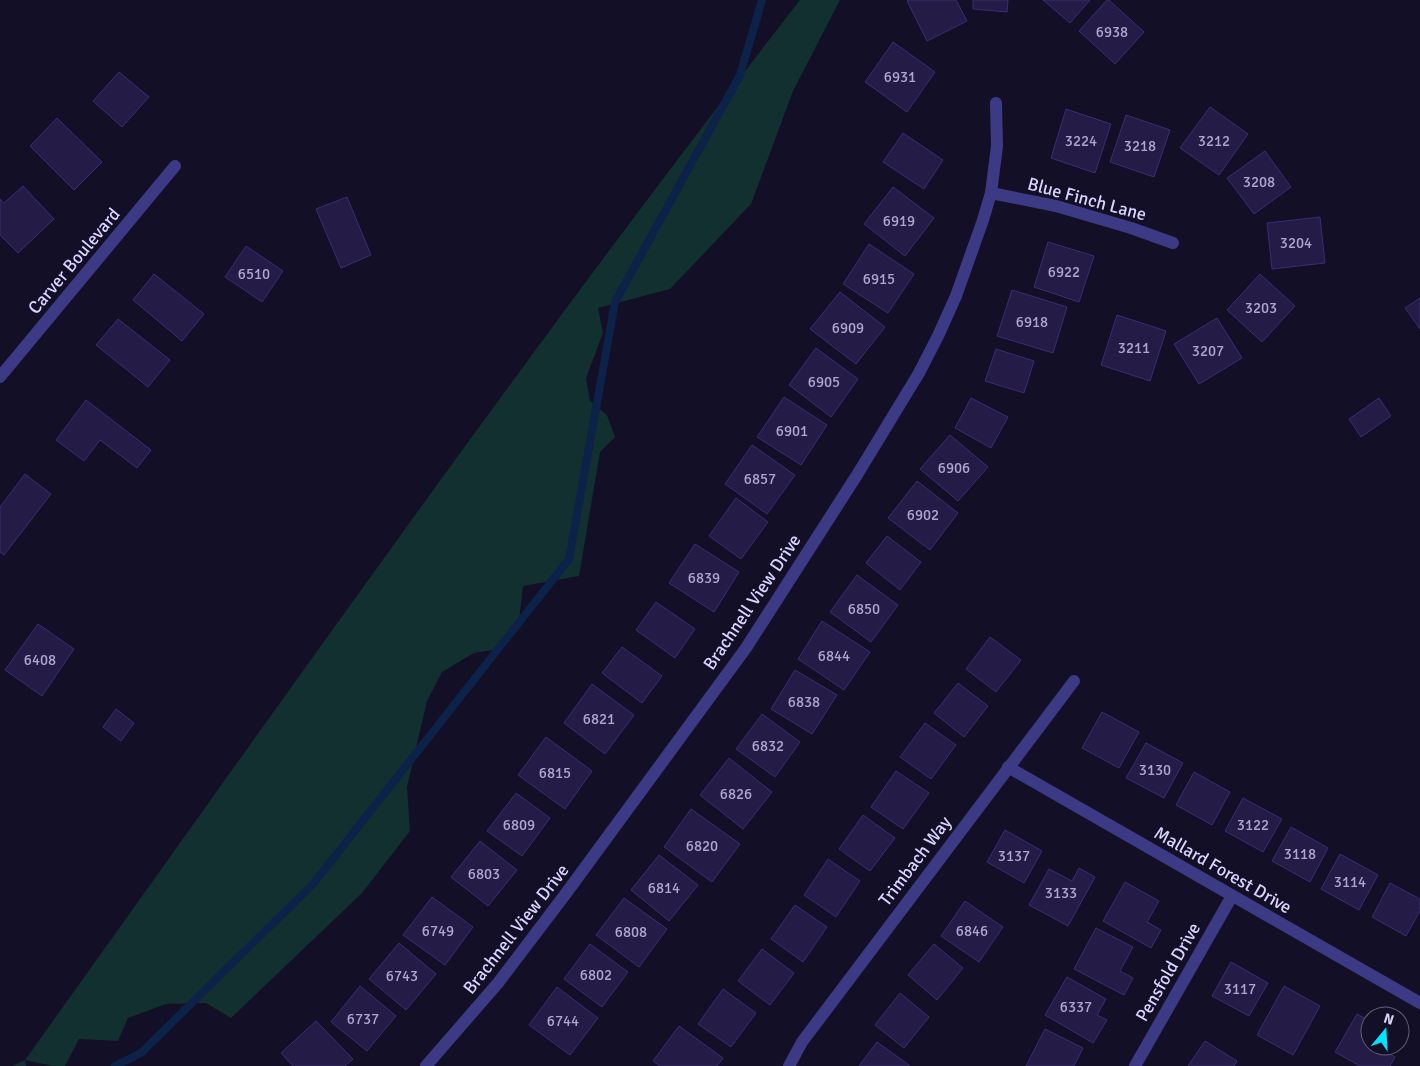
<svg xmlns="http://www.w3.org/2000/svg" width="1420" height="1066" viewBox="0 0 1420 1066" font-family="Signika,sans-serif">
<style>
.green{fill:#12302f}
.lines{fill:none;stroke-linecap:round;stroke-linejoin:round}
.stream{stroke:#0c2248;stroke-width:8}
.building{fill:#241b47;stroke:#3b2d73}
.street{stroke:#3d3a85;stroke-width:12}
.labels{text-anchor:middle;dominant-baseline:central;stroke-width:5;stroke-linejoin:round;paint-order:stroke}
.number-label{font-size:15px;fill:#aca6d1}
.street-label{font-size:18px;fill:#d9d4ff;stroke:#130f26}
</style>
<rect width="100%" height="100%" fill="#130f26"/>
<!-- green -->
<path class="green" d="M800 0H840L793 91 751 204 670 289 598 308 603 333 586 378 590 401 607 415 615 437 600 452 579 576 523 586 518 630 499 649 474 653 442 672 427 701 407 787 410 831 362 893 231 1018 206 1003 166 1004 128 1018 118 1041 79 1039 65 1066H53L25 1060 26 1066H12L25 1060C280 704 531 345 800 0Z"/>
<g class="lines">
<!-- stream -->
<polyline class="stream" points="115,1066 141,1053 313,884 569,559 615,302 740,75 762,0"/>
</g>
<!-- building -->
<g class="building">
<polygon points="908,0 956,0 967,21 927,41 907,1"/>
<polygon points="973,0 1008,0 1007,12 973,9"/>
<polygon points="1043,0 1090,0 1070,23"/>
<polygon points="1107,0 1109,0 1144,32 1115,64 1079,31"/>
<polygon points="893,42 935,72 907,112 865,82"/>
<polygon points="119,72 149,97 122,127 93,101"/>
<polygon points="1210,107 1248,134 1219,175 1180,148"/>
<polygon points="1066,109 1111,124 1095,173 1051,158"/>
<polygon points="1126,115 1170,130 1154,177 1110,162"/>
<polygon points="57,118 102,162 74,190 30,146"/>
<polygon points="903,133 943,160 924,189 883,162"/>
<polygon points="1265,151 1291,187 1254,214 1227,178"/>
<polygon points="23,186 54,219 18,253 0,235 0,199 4,203"/>
<polygon points="893,187 934,218 905,256 864,224"/>
<polygon points="347,197 371,255 341,268 316,209"/>
<polygon points="1320,217 1325,263 1272,269 1267,223"/>
<polygon points="1048,242 1094,256 1079,302 1034,287"/>
<polygon points="869,244 914,274 888,313 843,284"/>
<polygon points="246,246 283,271 262,302 225,277"/>
<polygon points="154,274 204,314 182,341 133,300"/>
<polygon points="1260,274 1295,306 1262,342 1227,310"/>
<polygon points="1012,290 1067,307 1053,353 997,336"/>
<polygon points="840,292 885,327 856,364 810,329"/>
<polygon points="1420,298 1420,329 1405,308"/>
<polygon points="1117,315 1166,331 1150,381 1101,365"/>
<polygon points="1217,318 1242,358 1199,384 1174,344"/>
<polygon points="118,319 170,360 148,387 96,345"/>
<polygon points="816,348 858,379 831,417 789,385"/>
<polygon points="996,349 1034,361 1024,393 985,381"/>
<polygon points="784,397 827,425 801,465 757,437"/>
<polygon points="971,398 1008,417 991,448 955,428"/>
<polygon points="1379,398 1391,416 1361,437 1349,419"/>
<polygon points="86,400 151,450 137,468 100,440 84,461 56,440"/>
<polygon points="950,435 988,467 958,501 920,469"/>
<polygon points="752,445 795,475 767,514 725,484"/>
<polygon points="25,474 51,494 4,555 0,552 0,507"/>
<polygon points="917,481 958,513 930,550 888,518"/>
<polygon points="736,498 768,522 741,559 709,536"/>
<polygon points="887,536 921,562 900,590 866,563"/>
<polygon points="695,544 739,572 714,612 669,583"/>
<polygon points="857,575 898,605 871,642 830,612"/>
<polygon points="656,602 695,629 675,658 636,630"/>
<polygon points="822,621 870,652 844,690 798,659"/>
<polygon points="38,624 74,649 42,696 5,670"/>
<polygon points="990,637 1021,660 996,692 966,669"/>
<polygon points="622,647 662,676 642,703 602,673"/>
<polygon points="795,670 837,695 812,734 771,709"/>
<polygon points="958,683 988,706 964,737 934,713"/>
<polygon points="592,684 634,715 605,754 564,723"/>
<polygon points="116,709 134,723 121,741 103,727"/>
<polygon points="1102,712 1139,732 1119,768 1082,748"/>
<polygon points="762,714 800,742 775,777 736,749"/>
<polygon points="925,723 956,745 931,779 900,757"/>
<polygon points="546,737 592,771 565,809 518,775"/>
<polygon points="1146,743 1183,763 1164,798 1126,778"/>
<polygon points="729,758 772,792 743,829 700,795"/>
<polygon points="896,771 929,793 903,829 871,807"/>
<polygon points="1194,772 1230,792 1212,825 1176,805"/>
<polygon points="516,793 550,818 522,856 487,831"/>
<polygon points="1243,798 1282,819 1263,852 1225,831"/>
<polygon points="691,809 740,844 712,882 664,847"/>
<polygon points="863,815 895,838 870,871 839,849"/>
<polygon points="1291,827 1328,848 1310,882 1272,861"/>
<polygon points="1005,830 1042,851 1024,883 987,862"/>
<polygon points="480,841 517,870 488,906 451,877"/>
<polygon points="1340,854 1378,875 1359,910 1321,889"/>
<polygon points="659,855 698,885 669,921 631,890"/>
<polygon points="828,859 860,881 836,917 804,895"/>
<polygon points="1079,868 1095,877 1068,926 1029,905 1049,869 1072,881"/>
<polygon points="1125,882 1159,901 1147,922 1161,930 1151,948 1103,921"/>
<polygon points="1390,883 1420,899 1420,911 1406,936 1372,917"/>
<polygon points="432,897 473,927 445,965 403,935"/>
<polygon points="624,898 667,929 639,967 596,935"/>
<polygon points="965,901 1003,927 979,962 941,936"/>
<polygon points="795,905 827,927 803,962 771,939"/>
<polygon points="1096,928 1133,947 1120,971 1133,978 1124,995 1074,969"/>
<polygon points="399,943 436,974 406,1010 369,979"/>
<polygon points="590,944 628,972 602,1007 564,979"/>
<polygon points="934,944 963,968 937,1000 908,975"/>
<polygon points="762,949 794,973 770,1005 738,981"/>
<polygon points="1231,962 1268,983 1249,1016 1212,996"/>
<polygon points="1067,977 1106,999 1097,1015 1107,1020 1093,1043 1045,1015"/>
<polygon points="360,986 396,1016 367,1051 331,1022"/>
<polygon points="1284,986 1320,1006 1293,1055 1257,1035"/>
<polygon points="557,987 598,1018 570,1055 529,1025"/>
<polygon points="723,989 756,1013 731,1047 698,1024"/>
<polygon points="900,993 929,1017 904,1048 875,1025"/>
<polygon points="1357,1014 1370,1021 1370,1046 1387,1046 1384,1050 1395,1057 1390,1066 1360,1066 1335,1052"/>
<polygon points="316,1021 353,1059 345,1066 293,1066 281,1053"/>
<polygon points="679,1026 723,1058 717,1066 660,1066 653,1061"/>
<polygon points="1045,1029 1083,1048 1074,1066 1026,1066"/>
<polygon points="1205,1041 1237,1061 1234,1066 1188,1066"/>
<polygon points="877,1042 909,1065 909,1066 859,1066"/>
</g>
<g class="lines">
<!-- street -->
<g class="street">
<polyline points="991,193 1056,206 1131,228 1173,243"/>
<polyline points="0,377 175,166"/>
<polyline points="1008,767 1420,1003"/>
<polyline points="426,1066 498,983 567,892 746,648 857,475 919,373 938,336 956,296 983,220 991,193 997,146 996,103"/>
<polyline points="789,1066 802,1042 1074,681"/>
<polyline points="1135,1066 1232,896"/>
</g>
</g>
<g class="labels">
<!-- number labels -->
<g class="number-label">
<text x="1112" y="32">6938</text>
<text x="900" y="77">6931</text>
<text x="1081" y="141">3224</text>
<text x="1214" y="141">3212</text>
<text x="1140" y="146">3218</text>
<text x="1259" y="182">3208</text>
<text x="899" y="221">6919</text>
<text x="1296" y="243">3204</text>
<text x="1064" y="272">6922</text>
<text x="254" y="274">6510</text>
<text x="879" y="279">6915</text>
<text x="1261" y="308">3203</text>
<text x="1032" y="322">6918</text>
<text x="848" y="328">6909</text>
<text x="1134" y="348">3211</text>
<text x="1208" y="351">3207</text>
<text x="824" y="382">6905</text>
<text x="792" y="431">6901</text>
<text x="954" y="468">6906</text>
<text x="760" y="479">6857</text>
<text x="923" y="515">6902</text>
<text x="704" y="578">6839</text>
<text x="864" y="609">6850</text>
<text x="834" y="656">6844</text>
<text x="40" y="660">6408</text>
<text x="804" y="702">6838</text>
<text x="599" y="719">6821</text>
<text x="768" y="746">6832</text>
<text x="1155" y="770">3130</text>
<text x="555" y="773">6815</text>
<text x="736" y="794">6826</text>
<text x="519" y="825">6809</text>
<text x="1253" y="825">3122</text>
<text x="702" y="846">6820</text>
<text x="1300" y="854">3118</text>
<text x="1014" y="856">3137</text>
<text x="484" y="874">6803</text>
<text x="1350" y="882">3114</text>
<text x="664" y="888">6814</text>
<text x="1061" y="893">3133</text>
<text x="438" y="931">6749</text>
<text x="972" y="931">6846</text>
<text x="631" y="932">6808</text>
<text x="596" y="975">6802</text>
<text x="402" y="976">6743</text>
<text x="1240" y="989">3117</text>
<text x="1076" y="1007">6337</text>
<text x="363" y="1019">6737</text>
<text x="563" y="1021">6744</text>
</g>
<!-- street labels -->
<g class="street-label">
<text transform="translate(1087 199) rotate(15)">Blue Finch Lane</text>
<text transform="translate(74 261) rotate(-50)">Carver Boulevard</text>
<text transform="translate(752 602) rotate(-56)">Brachnell View Drive</text>
<text transform="translate(915 861) rotate(-53)">Trimbach Way</text>
<text transform="translate(1223 870) rotate(30)">Mallard Forest Drive</text>
<text transform="translate(516 929) rotate(-52)">Brachnell View Drive</text>
<text transform="translate(1168 972) rotate(-60)">Pensfold Drive</text>
</g>
</g>
<!-- north arrow -->
<g transform="translate(1385 1031) rotate(18)"><circle r="24" fill="#130f26" stroke="#625e7d"/>
<path d="M0-4L9 19L0 12L-9 19Z" fill="#00e5ff"/>
<text y="-8" font-size="14" font-weight="bold" text-anchor="middle" fill="#d9d4ff">N</text>
</g>
</svg>
